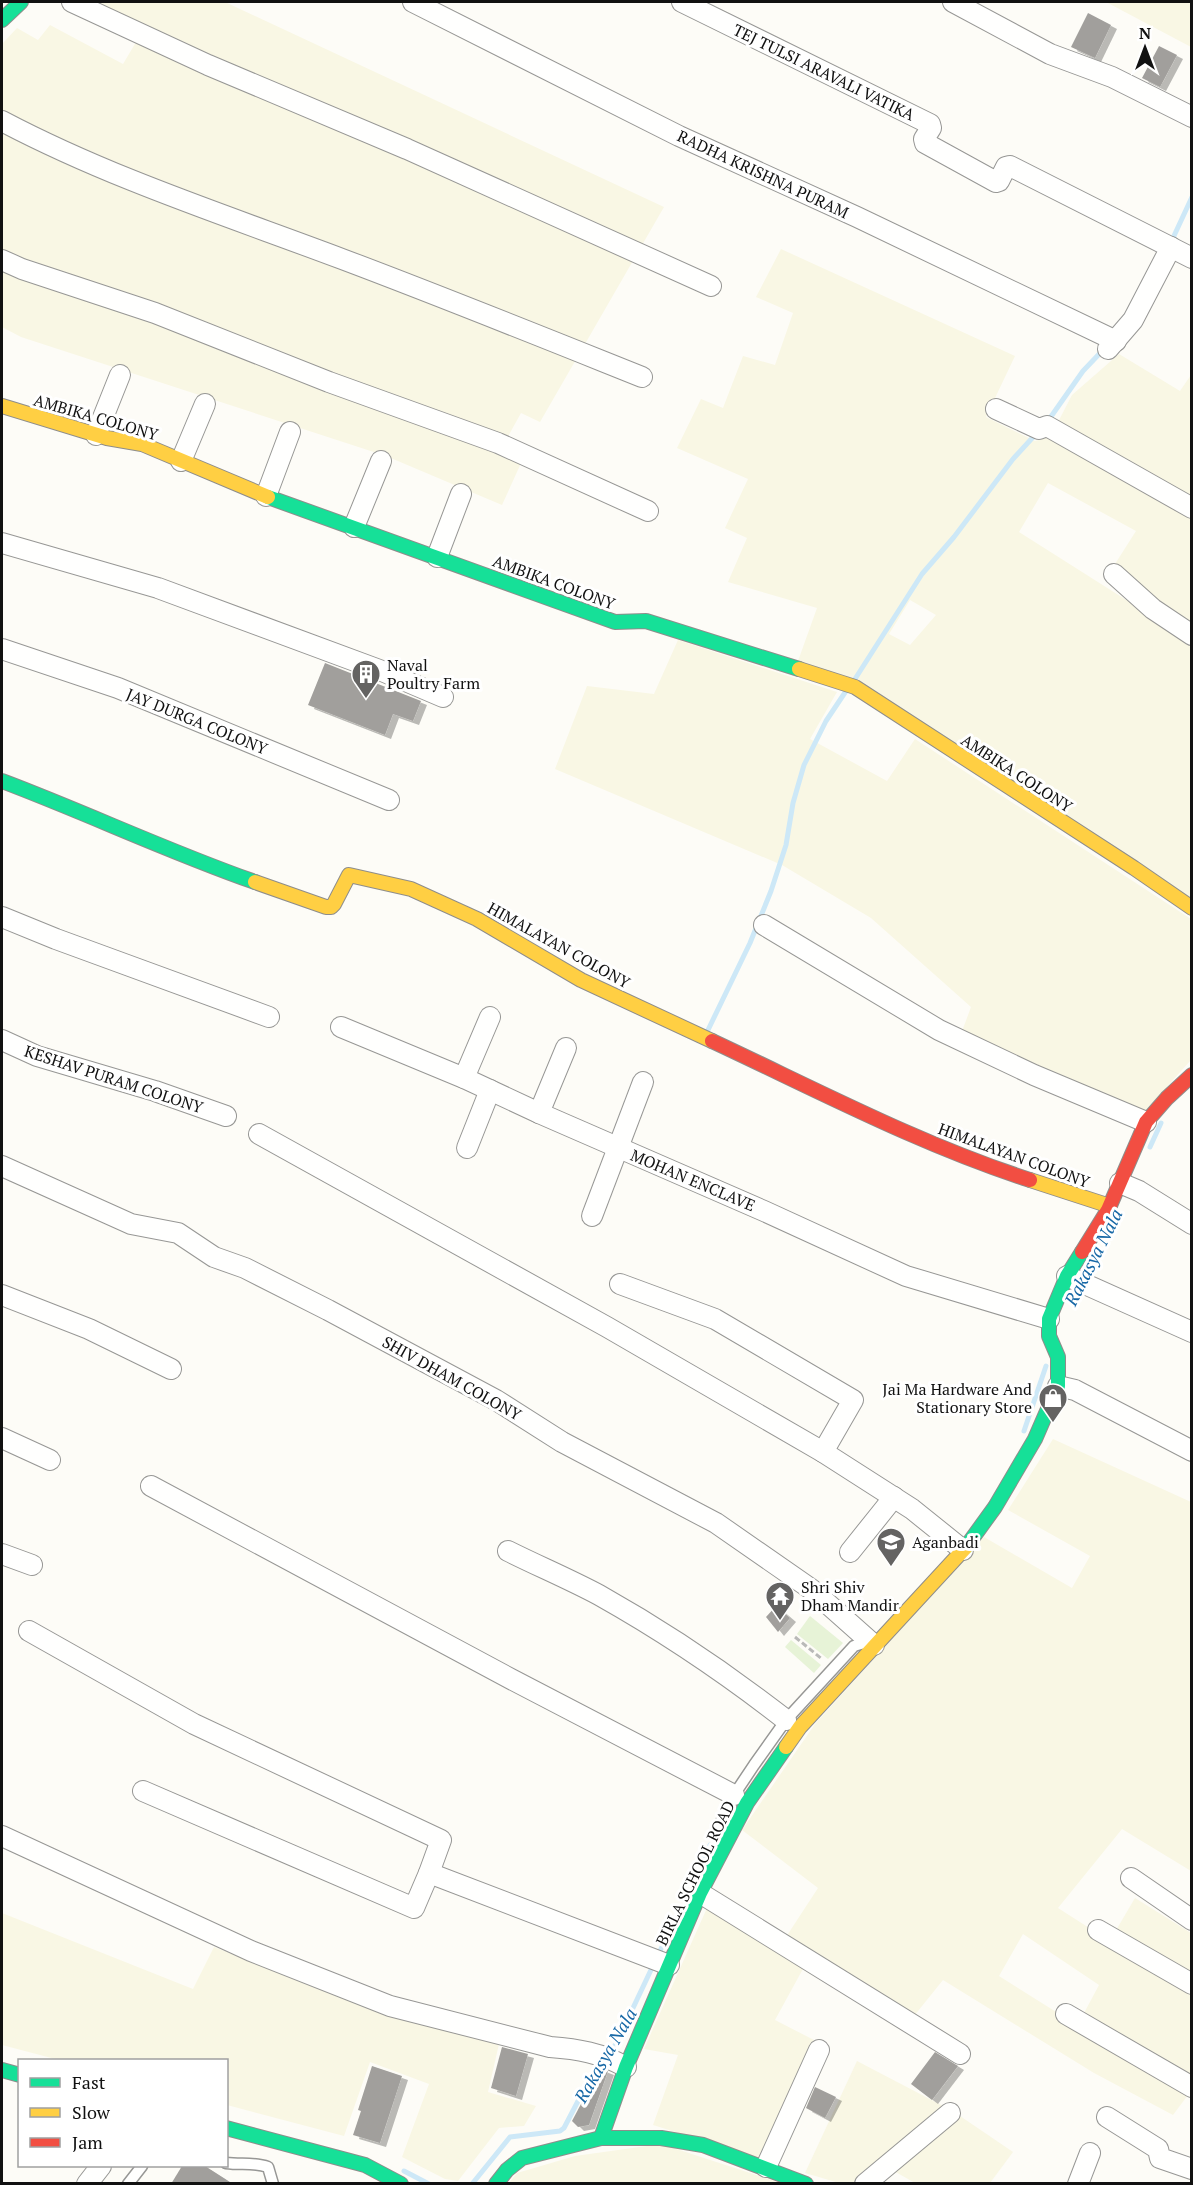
<svg xmlns="http://www.w3.org/2000/svg" width="1193" height="2185" viewBox="0 0 1193 2185" font-family="'PT Serif',serif">
<style>
.farmland{fill:#f9f7e4;fill-rule:evenodd}
.green{fill:#e7f3d7}
.lines{fill:none;stroke-linecap:round;stroke-linejoin:round}
.stream{stroke:#cde8f7;stroke-width:5}
.building{fill:#a19f9c;filter:url(#shadow)}
.lane-casing{stroke:#979795;stroke-width:13}
.street-casing{stroke:#979795;stroke-width:22}
.fast-casing{stroke:#8e8d8b;stroke-width:16}
.slow-casing{stroke:#8e8d8b;stroke-width:16}
.jam-casing{stroke:#8e8d8b;stroke-width:16}
.path{stroke:#b9b9b8;stroke-width:3;stroke-dasharray:6 3;stroke-linecap:butt}
.lane{stroke:#fffffe;stroke-width:10}
.street{stroke:#fffffe;stroke-width:20}
.fast{stroke:#16e098;stroke-width:14}
.slow{stroke:#ffcf43;stroke-width:14}
.jam{stroke:#f24e42;stroke-width:14}
.labels{text-anchor:middle;dominant-baseline:central;stroke-width:6;stroke-linejoin:round;paint-order:stroke}
.street-label{font-size:16px;fill:#111;stroke:#fff}
.poi-label{font-size:16px;fill:#111;stroke:#fff;text-anchor:start}
.water-label{font-size:18px;font-style:italic;fill:#1768a6;stroke:#fff}
</style>
<defs>
<filter id="shadow"><feDropShadow dx="6" dy="4" stdDeviation="0" flood-color="#0004"/></filter>
</defs>
<rect width="100%" height="100%" fill="#fdfcf7"/>
<!-- farmland -->
<g class="farmland">
<polygon points="92,2 225,2 664,207 540,422 521,413 506,440 527,450 502,505 386,456 21,337 2,327 2,44 17,28 38,40 50,25 123,64 145,27"/>
<polygon points="1106,2 1191,2 1191,47"/>
<path d="M781 249 1015 356 986 417 1035 441 1049 437 1191 515V627L1157 605 1115 564 1136 531 1048 483 1019 532 1191 641V902L798 661 817 608 728 582 747 538 725 528 748 479 677 448 701 399 723 408 743 356 775 365 793 313 756 297ZM910 600 936 615 910 645 889 634Z"/>
<polygon points="1119,354 1180,391 1191,375 1191,504 1057,424 1072,395"/>
<polygon points="678,640 837,692 810,739 887,781 915,739 1191,919 1191,1060 1144,1112 961,1034 971,1007 871,918 782,865 555,769 587,686 654,694"/>
<polygon points="1053,1439 1191,1502 1191,1871 1122,1829 1058,1908 1191,1993 1191,2077 1084,2013 1099,1985 1023,1934 999,1976 1188,2095 1173,2115 1094,2073 943,1980 914,2016 786,1937 818,1888 742,1830 815,1724 984,1537 1072,1588 1090,1556 1008,1510"/>
<polygon points="1135,1898 1191,1933 1191,1978 1115,1932"/>
<polygon points="707,1908 804,1967 775,2020 814,2040 765,2160 653,2125 678,2055 644,2049"/>
<polygon points="2,1913 193,1989 214,1947 387,2012 499,2044 488,2092 536,2106 524,2126 499,2128 458,2181 445,2179 402,2157 429,2084 370,2062 344,2136 227,2105 226,2060 59,2060 2,2045"/>
<polygon points="857,2061 945,2107 859,2183 839,2183 805,2173"/>
<polygon points="960,2116 1013,2152 990,2183 915,2183 894,2171"/>
<polygon points="661,2144 784,2184 508,2184 517,2173 575,2156"/>
</g>
<!-- green -->
<g class="green">
<polygon points="810,1616 843,1643 828,1659 797,1634"/>
<polygon points="791,1640 821,1665 814,1673 785,1647"/>
</g>
<g class="lines">
<!-- stream -->
<g class="stream">
<polyline points="1173,238 1192,197"/>
<polyline points="1050,418 1083,371 1103,350"/>
<polyline points="855,679 922,574 954,537 1013,459 1035,435"/>
<polyline points="708,1030 750,943 771,891 786,845 793,803 804,765 826,721 846,691"/>
<polyline points="1150,1147 1161,1123"/>
<polyline points="1024,1431 1046,1366"/>
<polyline points="700,1865 710,1845"/>
<polyline points="609,2054 616,2044 667,1936"/>
<polyline points="404,2171 429,2184"/>
<polyline points="472,2184 510,2137 560,2131 564,2128 590,2078 603,2061"/>
</g>
</g>
<!-- building -->
<g class="building">
<polygon points="1088,13 1111,25 1095,58 1071,47"/>
<polygon points="1159,46 1177,55 1160,87 1142,78"/>
<polygon points="325,663 421,701 413,721 393,714 385,735 308,705"/>
<polygon points="776,1606 790,1618 778,1632 766,1617"/>
<polygon points="502,2047 528,2054 516,2096 491,2088"/>
<polygon points="935,2052 958,2066 932,2100 911,2084"/>
<polygon points="372,2066 402,2076 380,2143 353,2135 361,2111 358,2110"/>
<polygon points="600,2068 608,2071 589,2125 578,2127 572,2121"/>
<polygon points="815,2087 836,2097 825,2118 806,2108"/>
<polygon points="182,2166 205,2166 233,2184 171,2184"/>
</g>
<g class="lines">
<!-- lane casing -->
<g class="lane-casing">
<g id="lane">
<polyline points="721,1837 720,1824 734,1795 754,1765 786,1720 854,1646 864,1643 871,1644"/>
<path d="M226 2163C241 2165 254 2162 268 2167L273 2184"/>
<polyline points="128,2184 142,2166"/>
</g>
</g>
<!-- street casing -->
<g class="street-casing">
<g id="street">
<polyline points="72,2 208,65 407,149 711,286"/>
<polyline points="413,2 679,136 857,217 1116,341"/>
<polyline points="682,2 930,124 931,128 924,139 925,143 996,182 999,181 1006,167 1010,166 1192,258"/>
<polyline points="953,2 1050,54 1112,77 1192,117"/>
<path d="M2 121C110 178 228 216 342 259 443 297 542 337 642 377"/>
<polyline points="2,260 22,269 155,313 329,382 498,443 648,511"/>
<polyline points="1108,349 1133,320 1171,247"/>
<polyline points="996,409 1039,429 1047,426 1192,508"/>
<polyline points="96,435 120,375"/>
<polyline points="181,461 205,404"/>
<polyline points="266,496 290,432"/>
<polyline points="354,527 381,461"/>
<polyline points="2,543 158,588 382,671 443,697"/>
<polyline points="437,557 461,494"/>
<polyline points="1114,574 1153,609 1192,635"/>
<polyline points="2,649 118,688 389,800"/>
<polyline points="2,917 56,939 269,1017"/>
<polyline points="764,925 939,1030 1034,1075 1146,1122"/>
<polyline points="341,1027 464,1078 539,1113 764,1211 906,1276 1049,1319"/>
<polyline points="2,1040 37,1056 155,1091 226,1116"/>
<polyline points="464,1078 490,1017"/>
<polyline points="539,1113 566,1048"/>
<polyline points="259,1134 607,1327 823,1452 912,1509 963,1550"/>
<polyline points="467,1148 490,1090"/>
<polyline points="2,1166 131,1224 178,1233 214,1257 245,1268 328,1310 496,1400 562,1442 716,1523 811,1589 874,1645"/>
<polyline points="1120,1183 1139,1191 1192,1224"/>
<polyline points="592,1216 643,1082"/>
<polyline points="1067,1276 1192,1332"/>
<polyline points="620,1284 715,1319 853,1400 823,1452"/>
<polyline points="2,1295 89,1329 171,1369"/>
<polyline points="1058,1386 1075,1390 1192,1451"/>
<polyline points="2,1438 50,1460"/>
<polyline points="151,1486 511,1679 734,1795"/>
<path d="M508 1551C538 1566 569 1579 599 1595 665 1632 727 1674 786 1720"/>
<polyline points="850,1552 894,1497"/>
<polyline points="2,1554 32,1565"/>
<polyline points="29,1631 194,1724 441,1840 429,1873 414,1908 143,1791"/>
<path d="M2 1836 251 1951 390 2006 550 2047C578 2049 601 2053 626 2067"/>
<polyline points="429,1873 669,1965"/>
<polyline points="1131,1878 1192,1920"/>
<polyline points="700,1893 960,2054"/>
<polyline points="1098,1930 1192,1984"/>
<polyline points="1066,2014 1192,2087"/>
<polyline points="1107,2117 1158,2149 1160,2158 1192,2169"/>
<polyline points="766,2167 819,2050"/>
<polyline points="87,2184 101,2166"/>
<polyline points="865,2184 950,2113"/>
<polyline points="1078,2184 1090,2153"/>
</g>
</g>
<!-- fast casing -->
<g class="fast-casing">
<g id="fast">
<polyline points="2,20 21,2"/>
<polyline points="268,497 615,622 646,621 799,669"/>
<path d="M2 781C87 813 169 852 255 882"/>
<polyline points="966,1547 995,1507 1035,1439 1058,1386 1058,1357 1049,1336 1049,1319 1067,1276 1082,1252"/>
<polyline points="2,2070 20,2075"/>
<polyline points="226,2128 365,2165 401,2184"/>
<polyline points="601,2138 626,2067 700,1893 747,1803 786,1747"/>
<polyline points="496,2184 507,2170 522,2158 601,2138 661,2138 703,2145 806,2184"/>
</g>
</g>
<!-- slow casing -->
<g class="slow-casing">
<g id="slow">
<polyline points="2,406 107,438 142,444 268,497"/>
<polyline points="799,669 855,687 1134,868 1192,908"/>
<polyline points="255,882 326,907 331,907 334,904 349,875 411,889 477,919 581,980 712,1041"/>
<polyline points="1030,1180 1110,1206"/>
<polyline points="786,1747 800,1727 966,1547"/>
</g>
</g>
<!-- jam casing -->
<g class="jam-casing">
<g id="jam">
<path d="M712 1041C817 1090 921 1145 1030 1180"/>
<polyline points="1082,1252 1108,1210 1146,1122 1167,1098 1192,1075"/>
</g>
</g>
<!-- path -->
<polyline class="path" points="795,1637 822,1659"/>
<!-- lane -->
<use href="#lane" class="lane"/>
<!-- street -->
<use href="#street" class="street"/>
<!-- fast -->
<use href="#fast" class="fast"/>
<!-- slow -->
<use href="#slow" class="slow"/>
<!-- jam -->
<use href="#jam" class="jam"/>
</g>
<!-- icons -->
<defs>
<g id="building-pin" transform="scale(1.5)"><path d="M0 17L-7.5 6A9.5 9.5 0 1 1 7.5 6Z" fill="#646362" stroke="#fff"/><path d="M-4-6H4V6H1V3H-1V6H-4ZM-2.5-4.3h1.7v1.8h-1.7ZM.8-4.3h1.7v1.8H.8ZM-2.5-1h1.7V.8h-1.7ZM.8-1h1.7V.8H.8Z" fill="#fff"/></g>
<g id="shop-pin" transform="scale(1.5)"><path d="M0 17L-7.5 6A9.5 9.5 0 1 1 7.5 6Z" fill="#646362" stroke="#fff"/><path d="M-5-2.5h2.3a2.7 3.5 0 0 1 5.4 0H5L5.5 6h-11ZM-1.5-2.5h3a1.5 2.3 0 0 0-3 0Z" fill="#fff"/></g>
<g id="school-pin" transform="scale(1.5)"><path d="M0 17L-7.5 6A9.5 9.5 0 1 1 7.5 6Z" fill="#646362" stroke="#fff"/><path d="M0-5L7-2L0 1L-7-2ZM-4 1L0 2.5L4 1V4Q0 6-4 4Z" fill="#fff"/></g>
<g id="temple-pin" transform="scale(1.5)"><path d="M0 17L-7.5 6A9.5 9.5 0 1 1 7.5 6Z" fill="#646362" stroke="#fff"/><path d="M0-6L5-2H3V0L6.5 2.5H4V6H1.5V3h-3V6H-4V2.5H-6.5L-3 0V-2H-5Z" fill="#fff"/></g>
</defs>
<g fill-rule="evenodd">
<use href="#building-pin" x="366" y="674"/>
<use href="#shop-pin" x="1053" y="1398"/>
<use href="#school-pin" x="891" y="1542"/>
<use href="#temple-pin" x="780" y="1596"/>
</g>
<g class="labels">
<!-- street labels -->
<g class="street-label">
<text transform="translate(824 72) rotate(26)">TEJ TULSI ARAVALI VATIKA</text>
<text transform="translate(763 174) rotate(25)">RADHA KRISHNA PURAM</text>
<text transform="translate(96 417) rotate(16)">AMBIKA COLONY</text>
<text transform="translate(554 582) rotate(20)">AMBIKA COLONY</text>
<text transform="translate(197 721) rotate(22)">JAY DURGA COLONY</text>
<text transform="translate(1017 773) rotate(33)">AMBIKA COLONY</text>
<text transform="translate(559 945) rotate(29)">HIMALAYAN COLONY</text>
<text transform="translate(114 1079) rotate(18)">KESHAV PURAM COLONY</text>
<text transform="translate(1014 1155) rotate(20)">HIMALAYAN COLONY</text>
<text transform="translate(693 1180) rotate(23)">MOHAN ENCLAVE</text>
<text transform="translate(452 1378) rotate(29)">SHIV DHAM COLONY</text>
<text transform="translate(695 1873) rotate(-64)">BIRLA SCHOOL ROAD</text>
</g>
<!-- poi labels -->
<g class="poi-label">
<text x="387" y="665">Naval<tspan x="387" dy="18">Poultry Farm</tspan></text>
<text x="1032" y="1389" text-anchor="end">Jai Ma Hardware And<tspan x="1032" dy="18">Stationary Store</tspan></text>
<text x="912" y="1542">Aganbadi</text>
<text x="801" y="1587">Shri Shiv<tspan x="801" dy="18">Dham Mandir</tspan></text>
</g>
<!-- water labels -->
<g class="water-label">
<text transform="translate(1093 1257) rotate(-63)">Rakasya Nala</text>
<text transform="translate(605 2055) rotate(-60)">Rakasya Nala</text>
</g>
</g>
<!-- border -->
<rect width="1193" height="2185" fill="none" stroke="#111111" stroke-width="6"/>
<!-- legend -->
<rect x="18" y="2059" width="210" height="108" fill="#ffffff" stroke="#a0a0a0" stroke-width="1.5"/>
<rect x="30" y="2078" width="30" height="9" fill="#16e098" stroke="#a0a0a0" stroke-width="1.5"/>
<text x="72" y="2089" font-size="18" fill="#111111">Fast</text>
<rect x="30" y="2108" width="30" height="9" fill="#ffcf43" stroke="#a0a0a0" stroke-width="1.5"/>
<text x="72" y="2119" font-size="18" fill="#111111">Slow</text>
<rect x="30" y="2138" width="30" height="9" fill="#f24e42" stroke="#a0a0a0" stroke-width="1.5"/>
<text x="72" y="2149" font-size="18" fill="#111111">Jam</text>
<!-- north arrow -->
<g transform="translate(1145 48)" stroke="#ffffff" stroke-width="4.5" paint-order="stroke">
<path d="M0-4.5L10 22L0 15L-10 22Z" fill="#111111"/>
<text y="-9" font-size="16" font-weight="bold" text-anchor="middle" fill="#111111">N</text>
</g>
</svg>
